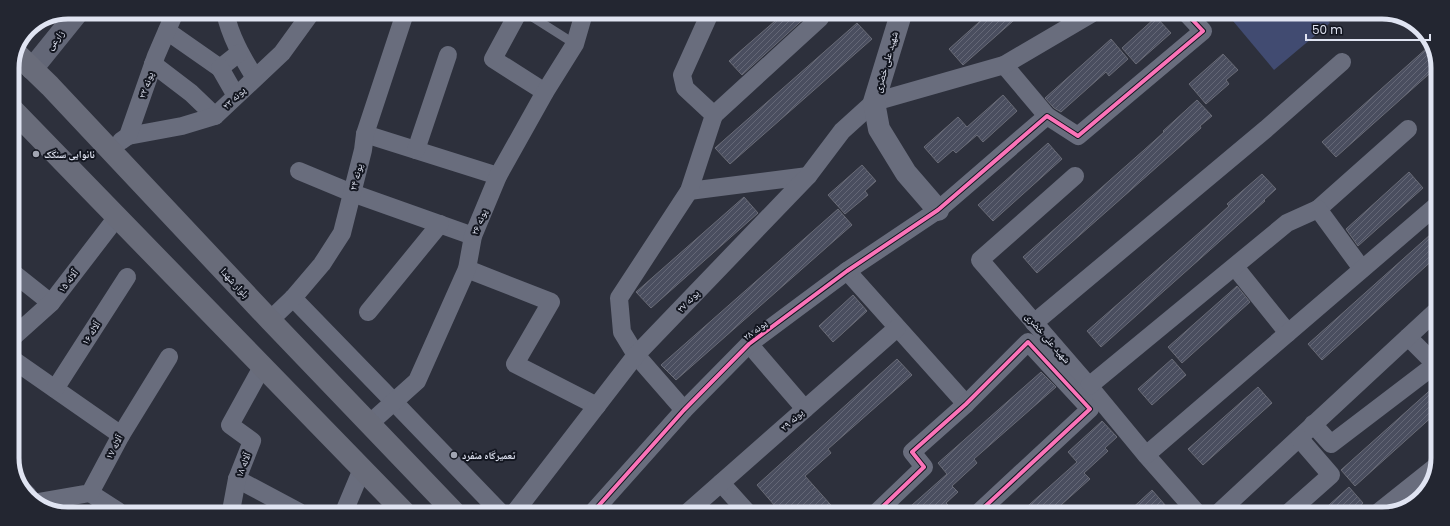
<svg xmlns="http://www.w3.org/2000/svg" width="1450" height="526" viewBox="0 0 1450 526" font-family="Poppins,'Noto Naskh Arabic',sans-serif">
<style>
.pitch{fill:#414b71}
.building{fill:url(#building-hatch);stroke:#696b76}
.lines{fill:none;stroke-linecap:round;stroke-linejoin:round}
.service{stroke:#696d7d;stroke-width:9}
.minor{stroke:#696d7d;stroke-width:18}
.tertiary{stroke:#696d7d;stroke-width:22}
.secondary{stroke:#636777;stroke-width:22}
.primary{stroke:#696c7a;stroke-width:22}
.cycleway-casing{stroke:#131620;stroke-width:6}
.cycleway{stroke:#fb73b8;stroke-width:4}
.poi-dot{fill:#a1a5b2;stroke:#131620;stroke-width:1.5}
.labels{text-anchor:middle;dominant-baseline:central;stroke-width:4;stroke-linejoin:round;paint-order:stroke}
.street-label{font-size:10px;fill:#e0e4f2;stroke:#131620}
.poi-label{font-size:10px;font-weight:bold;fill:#e0e4f2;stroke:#131620;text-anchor:start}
.rim{fill:none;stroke:#e0e4f2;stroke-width:5}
</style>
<defs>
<pattern id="building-hatch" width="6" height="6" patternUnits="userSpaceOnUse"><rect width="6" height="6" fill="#4a4e5f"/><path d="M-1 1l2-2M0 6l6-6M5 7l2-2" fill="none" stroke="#646776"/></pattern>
</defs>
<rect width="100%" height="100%" fill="#2d303c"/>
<!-- pitch -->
<polygon class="pitch" points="1228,15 1323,15 1330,23 1274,70"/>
<!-- building -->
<g class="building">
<polygon points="783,14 809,14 742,75 729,61"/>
<polygon points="988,14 1021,14 963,65 949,49"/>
<polygon points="1156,17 1171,33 1136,64 1122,48"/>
<polygon points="857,23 872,39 730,164 715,148"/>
<polygon points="1111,39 1128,59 1109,76 1106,72 1061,112 1054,108 1045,98"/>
<polygon points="1428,47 1434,54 1438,66 1336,157 1322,142"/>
<polygon points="1223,54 1238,70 1226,80 1229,84 1206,104 1189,84"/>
<polygon points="1003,95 1017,111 983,142 977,135 956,153 953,150 938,163 924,147 958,117 967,127"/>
<polygon points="1197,100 1212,116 1200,126 1201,128 1037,273 1023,257 1144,150 1164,132 1163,131"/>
<polygon points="1048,143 1062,159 993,221 978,205"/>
<polygon points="862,165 876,181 865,191 868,195 845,214 828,195"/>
<polygon points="1409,172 1423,188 1358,246 1346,229"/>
<polygon points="1262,174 1276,189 1264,200 1265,201 1101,347 1087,331 1208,225 1229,206 1227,204"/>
<polygon points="744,197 758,213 651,308 636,292"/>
<polygon points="838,209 852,225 676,380 661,365"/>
<polygon points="1431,234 1437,241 1436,257 1322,360 1308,344"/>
<polygon points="1237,286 1250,302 1182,363 1168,347"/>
<polygon points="853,295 867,311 833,342 819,326"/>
<polygon points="897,359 912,375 828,449 831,453 805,476 838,513 781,513 757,485"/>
<polygon points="1172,359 1186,375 1152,405 1138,389"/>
<polygon points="1041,372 1056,387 974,459 977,463 952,486 958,492 946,503 949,506 941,513 903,513 947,474 938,463"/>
<polygon points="1436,385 1435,414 1355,486 1341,470"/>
<polygon points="1258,387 1272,403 1203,465 1188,449"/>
<polygon points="1102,421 1117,437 1105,448 1108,451 1084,473 1090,479 1052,513 1020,513 1077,462 1068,452"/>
<polygon points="1349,487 1363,503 1351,514 1319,514"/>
<polygon points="1152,490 1166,506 1159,513 1127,513"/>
</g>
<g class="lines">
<!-- service -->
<polyline class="service" points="526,13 575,44"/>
<!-- minor -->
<g class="minor">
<path d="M225 12C230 36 242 57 255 78"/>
<polyline points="518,13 493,59 545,92"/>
<polyline points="167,31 220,68 239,53"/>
<polyline points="153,64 191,93 215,116"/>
<polyline points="1004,65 1047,116"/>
<polyline points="220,68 236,96"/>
<polyline points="714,115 820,18 820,14"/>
<polyline points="365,134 498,176"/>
<polyline points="128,136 182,126 215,116 282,53 311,13"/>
<polyline points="121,141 128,136 156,56 175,12"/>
<polyline points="416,150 448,55"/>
<polyline points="299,171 352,193 473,236"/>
<polyline points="1075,176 980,260 1089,386 1146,455 1198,514"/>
<polyline points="689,191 808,176"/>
<polyline points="1318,209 1408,129"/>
<polyline points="1235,267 1288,333"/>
<polyline points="467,269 551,302 515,364 597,406"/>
<polyline points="847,271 966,404"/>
<polyline points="12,272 51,303"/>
<polyline points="293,298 394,402 500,512"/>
<polyline points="368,312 440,224"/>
<polyline points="270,320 293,298 322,264 342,233 363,150 365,134 405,13"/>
<polyline points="1034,323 1266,129 1342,62"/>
<polyline points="1408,337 1435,364"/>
<polyline points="12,338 51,303 117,217"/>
<polyline points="749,344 805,409"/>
<polyline points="12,359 121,435"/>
<polyline points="1089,386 1287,223 1318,209 1362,269"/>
<polyline points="55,389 127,277"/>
<polyline points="684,410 636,355 622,332 619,298 689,191 714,115 685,88 682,75 710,13"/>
<polyline points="369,424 417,381 467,269 473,236 498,176 545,92 575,44 584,13"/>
<polyline points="1313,424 1331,444 1436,364"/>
<polyline points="1146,455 1437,205"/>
<polyline points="237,479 299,512"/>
<polyline points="721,483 748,513"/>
<polyline points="22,489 28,495"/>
<polyline points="90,493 118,511"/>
<polyline points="38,502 90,493 121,435 169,357"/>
<polyline points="231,511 237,479 252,441 230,425 262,367"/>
<polyline points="344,512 362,469"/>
<polyline points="515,512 636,355 808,176 842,131 874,102 1004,65 1091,14"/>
<polyline points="593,512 684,410 749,344 847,271 938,210 1047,116 1078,136 1203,31 1188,15"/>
<polyline points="688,512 897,328"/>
<polyline points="876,513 924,467 912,452 966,404 1028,342 1090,409 978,513"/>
<polyline points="1217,514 1436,311"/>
<polyline points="1287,514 1331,475 1299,438"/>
<polyline points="1376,514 1435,467"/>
</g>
<!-- tertiary -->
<polyline class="tertiary" points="901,14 874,102 879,129 906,173 938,210"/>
<!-- secondary -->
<polyline class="secondary" points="32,69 78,12"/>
<!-- primary -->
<g class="primary">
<polyline points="17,54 50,86 270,320 454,512"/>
<polyline points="12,109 404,512"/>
</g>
<!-- cycleway casing -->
<g class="cycleway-casing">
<g id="cycleway">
<polyline points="593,512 684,410 749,344 847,271 938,210 1047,116 1078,136 1203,31 1188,15"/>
<polyline points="876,513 924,467 912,452 966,404 1028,342 1090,409 978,513"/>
</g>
</g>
<!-- cycleway -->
<use href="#cycleway" class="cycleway"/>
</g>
<!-- markers -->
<g class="poi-dot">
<circle cx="36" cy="154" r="4"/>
<circle cx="454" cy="455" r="4"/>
</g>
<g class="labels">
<!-- street labels -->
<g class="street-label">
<text transform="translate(55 40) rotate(-52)">زارعی</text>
<text transform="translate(886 62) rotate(-74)">شهید علی خضری</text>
<text transform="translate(146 85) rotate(-71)">پونه ۲۲</text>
<text transform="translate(234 98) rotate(-44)">پونه ۲۳</text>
<text transform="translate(356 177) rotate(-76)">پونه ۲۴</text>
<text transform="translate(479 222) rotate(-68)">پونه ۲۶</text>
<text transform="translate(68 281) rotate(-53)">آلاله ۱۵</text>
<text transform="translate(235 283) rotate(47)">بلوار شهدا</text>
<text transform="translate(688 301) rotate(-46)">پونه ۲۷</text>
<text transform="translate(755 330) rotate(-38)">پونه ۲۸</text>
<text transform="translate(91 333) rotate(-58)">آلاله ۱۶</text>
<text transform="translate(1048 338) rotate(49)">شهید علی خضری</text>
<text transform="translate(792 420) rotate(-42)">پونه ۲۹</text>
<text transform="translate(114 447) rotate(-62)">آلاله ۱۷</text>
<text transform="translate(243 465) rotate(-69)">آلاله ۱۸</text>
</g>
<!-- poi labels -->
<g class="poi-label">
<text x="44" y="154">نانوایی سنگک</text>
<text x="462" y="455">تعمیرگاه منفرد</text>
</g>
</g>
<!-- crop -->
<path d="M0 0H1450V526H0ZM68 19H1382A49 49 0 0 1 1431 68V458A49 49 0 0 1 1382 507H68A49 49 0 0 1 19 458V68A49 49 0 0 1 68 19Z" fill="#232631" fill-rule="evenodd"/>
<path class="rim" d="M68 19H1382A49 49 0 0 1 1431 68V458A49 49 0 0 1 1382 507H68A49 49 0 0 1 19 458V68A49 49 0 0 1 68 19Z"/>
<!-- scale -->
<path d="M1306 34v6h124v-6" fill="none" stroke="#e0e4f2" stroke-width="2"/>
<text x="1312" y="34" font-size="12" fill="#e0e4f2" stroke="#131620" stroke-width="3" paint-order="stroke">50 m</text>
</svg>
